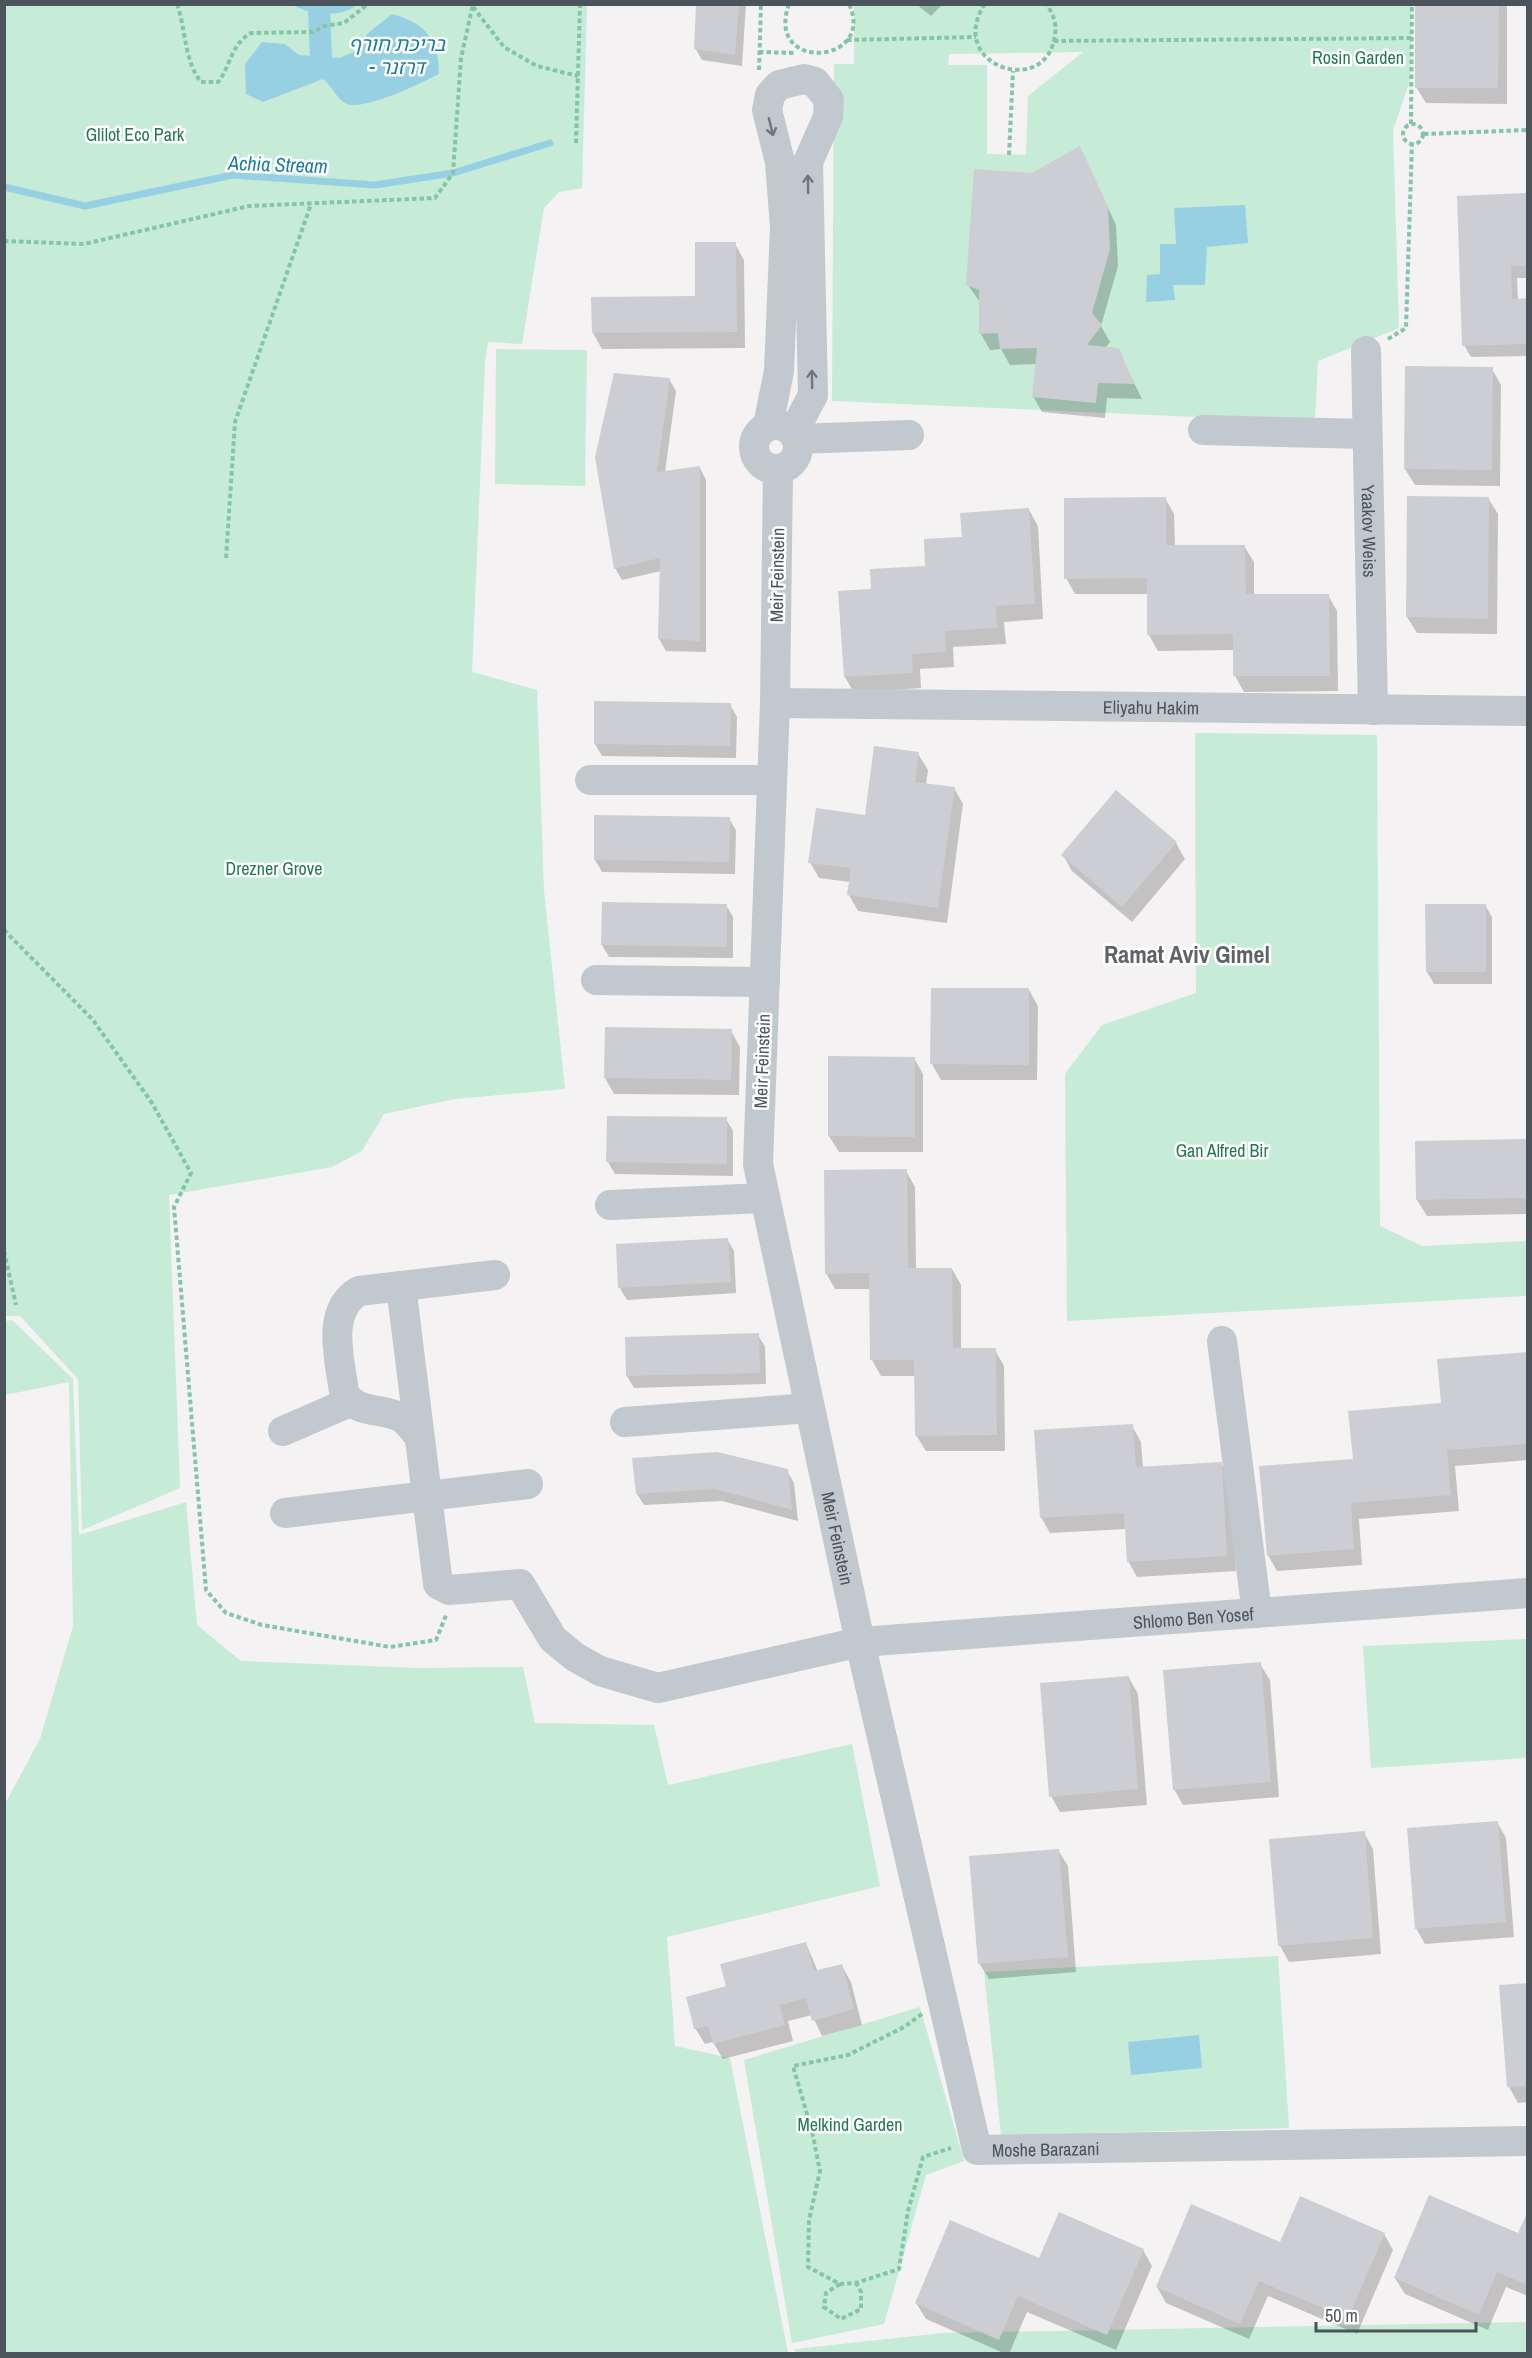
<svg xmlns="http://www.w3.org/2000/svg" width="1532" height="2358" viewBox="0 0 1532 2358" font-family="'Archivo Narrow','Noto Sans Hebrew',sans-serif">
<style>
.green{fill:#c6ebd6;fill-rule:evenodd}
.water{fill:#98d0e3}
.shadow{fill:#0003}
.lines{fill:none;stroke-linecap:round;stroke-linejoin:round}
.stream{stroke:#98d0e3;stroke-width:7}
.canal{stroke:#98d0e3;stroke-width:22}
.building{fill:#ccced3}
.path{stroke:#82c6a7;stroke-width:4;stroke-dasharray:4.5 3;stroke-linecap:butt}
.minor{stroke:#c1c8ce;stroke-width:30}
.oneway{stroke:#6e777f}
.labels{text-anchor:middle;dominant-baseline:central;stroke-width:5;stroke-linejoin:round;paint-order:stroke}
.park-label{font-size:18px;fill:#237851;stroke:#fff}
.street-label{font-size:18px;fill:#4b545d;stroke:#fff}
.water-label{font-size:20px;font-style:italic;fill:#1d7d9e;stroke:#fff}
.district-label{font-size:24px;font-weight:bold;fill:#5f6266;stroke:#fff}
</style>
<rect width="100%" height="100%" fill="#f4f2f2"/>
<!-- green -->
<g class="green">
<polygon points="5,5 587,5 582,188 559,192 544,208 522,344 488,342 485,362 472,672 537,690 544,891 565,1089 455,1099 384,1114 362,1151 332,1167 169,1195 180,1488 82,1530 78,1379 20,1316 5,1316"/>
<path d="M854 5H1412L1410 81 1393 130 1399 328 1318 361 1315 422 832 401 834 64H854ZM1083 52 1028 96 1026 155 987 154V65H948L949 54Z"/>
<polygon points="496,349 587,350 585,486 495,484"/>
<polygon points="1195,733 1377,735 1380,1226 1422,1246 1527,1241 1527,1296 1067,1321 1065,1074 1102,1025 1196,993"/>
<polygon points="12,1320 73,1379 79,1535 186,1502 197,1625 241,1661 417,1668 523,1667 535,1723 654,1725 668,1785 852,1744 880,1886 667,1937 675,2046 730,2058 788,2353 5,2353 5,1804 40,1739 73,1626 69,1382 5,1395 5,1321"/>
<polygon points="1527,1639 1527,1758 1371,1768 1363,1646"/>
<polygon points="1278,1956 1289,2128 1001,2135 984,1972"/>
<polygon points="920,2007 964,2161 926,2175 884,2324 792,2343 744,2060"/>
<polygon points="1528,2322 1527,2354 796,2354 795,2349 943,2333"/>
</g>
<!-- water -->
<g class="water">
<path d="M291 4H356V5C342 19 306 14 291 4Z"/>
<path d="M392 14C425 23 439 39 439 74 422 83 360 113 345 103 336 98 332 86 323 79L263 102 246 94 245 64 262 42 285 44 299 55 339 58 356 51 367 34Z"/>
<polygon points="1245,205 1248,243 1207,247 1205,285 1173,285 1175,300 1146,302 1147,275 1160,274 1160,244 1176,244 1174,208"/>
<polygon points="1199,2035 1202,2068 1131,2075 1128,2042"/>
</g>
<!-- shadow -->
<g class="shadow">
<polygon points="698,4 746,4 742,66 702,60 695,48"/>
<polygon points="916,4 943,4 931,16"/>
<polygon points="1416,4 1507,4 1507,104 1426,103 1416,87"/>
<polygon points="1080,148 1116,225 1118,266 1101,326 1110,342 1105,348 1118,350 1142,399 1107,398 1105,418 1042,412 1033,396 1037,364 1010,365 1001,349 990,350 981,334 980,302 968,285 1032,174"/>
<polygon points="1528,195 1528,278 1517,278 1518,300 1528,300 1528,356 1471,357 1464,345"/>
<polygon points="735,244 744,260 745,348 602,349 593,333 697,298"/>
<polygon points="1492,369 1501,385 1500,486 1415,485 1405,469"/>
<polygon points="669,379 676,391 665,472 700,468 706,480 706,652 666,651 659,639 661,571 622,580 615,568"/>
<polygon points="1408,497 1488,498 1498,514 1497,634 1417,633 1407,617"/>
<polygon points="1165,498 1174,514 1175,547 1244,546 1254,562 1254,596 1328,595 1337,611 1338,691 1244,692 1235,676 1234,650 1158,651 1149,635 1148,594 1075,594 1066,578"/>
<polygon points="1029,510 1038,526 1043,619 1004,622 1006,644 953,647 954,667 920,669 921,688 854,693 845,677 873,590 927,567 963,538"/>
<polygon points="730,705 737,717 736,758 602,756 595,744"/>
<polygon points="918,754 928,770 926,785 954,788 963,804 947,923 858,911 849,895 850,882 819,878 810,862 866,817"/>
<polygon points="729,819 736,830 735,874 602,872 595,860"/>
<polygon points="1176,843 1185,859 1132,922 1072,871 1063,855"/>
<polygon points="726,905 733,917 733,958 609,957 602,945"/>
<polygon points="1485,905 1492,917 1492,984 1434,984 1427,972"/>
<polygon points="1029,990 1038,1006 1037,1080 941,1080 932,1064"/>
<polygon points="731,1031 740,1047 739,1095 614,1094 605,1078"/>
<polygon points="914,1058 923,1074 923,1152 839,1152 829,1136"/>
<polygon points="608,1117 726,1119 733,1131 733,1176 615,1174 608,1162"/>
<polygon points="1528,1140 1528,1214 1427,1216 1417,1200"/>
<polygon points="906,1171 915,1187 916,1269 952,1269 961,1285 961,1350 995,1350 1004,1366 1005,1451 926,1451 916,1435 916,1376 881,1376 872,1360 871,1289 835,1289 826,1273"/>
<polygon points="727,1239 734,1251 736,1293 627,1300 620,1288 617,1246"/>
<polygon points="758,1335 765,1347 766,1384 634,1388 627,1376"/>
<polygon points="1528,1354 1528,1460 1455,1466 1459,1511 1359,1519 1362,1565 1277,1571 1268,1555 1354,1460"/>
<polygon points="1132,1426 1141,1442 1143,1468 1221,1463 1230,1479 1236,1571 1137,1577 1128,1561 1126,1529 1050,1533 1041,1517"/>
<polygon points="787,1471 794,1483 798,1521 722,1501 644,1505 637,1494"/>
<polygon points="1260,1664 1270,1680 1279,1797 1183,1805 1174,1789"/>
<polygon points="1129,1678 1138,1694 1147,1805 1060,1812 1051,1796"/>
<polygon points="1497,1822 1506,1838 1514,1937 1425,1944 1416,1928"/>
<polygon points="1364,1833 1373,1849 1381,1954 1289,1962 1280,1946"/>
<polygon points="1058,1850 1068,1866 1076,1972 989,1979 979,1963"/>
<polygon points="806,1943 818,1972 842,1966 851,1982 862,2025 822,2036 812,2015 788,2021 793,2041 723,2059 713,2042 705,2044 695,2028 727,1987"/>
<polygon points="1528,1985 1528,2102 1518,2103 1509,2087"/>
<polygon points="1528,2215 1528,2296 1506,2287 1488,2330 1405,2294 1395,2278 1519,2235"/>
<polygon points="1384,2234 1393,2250 1357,2334 1268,2296 1249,2339 1166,2303 1157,2287 1281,2244"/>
<polygon points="1143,2250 1152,2266 1116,2350 1027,2312 1009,2354 1006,2354 926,2319 916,2303 1040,2260"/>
</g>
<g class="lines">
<!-- stream -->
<polyline class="stream" points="4,187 85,206 233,175 375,185 453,173 550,143"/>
<!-- canal -->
<polyline class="canal" points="319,12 321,58"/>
</g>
<!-- building -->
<g class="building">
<polygon points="1415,4 1499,4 1498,88 1415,88"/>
<polygon points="696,5 739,5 735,55 694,49"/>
<polygon points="1080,146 1108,207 1110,249 1092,313 1102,325 1087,345 1119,348 1134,384 1098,383 1096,403 1032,397 1037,348 1000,349 998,333 979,334 979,290 966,285 974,169 1032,173"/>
<polygon points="1528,193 1528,266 1511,266 1512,299 1528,298 1528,344 1462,346 1457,196"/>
<polygon points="695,242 736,242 737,332 592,333 591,297 695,296"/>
<polygon points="1405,366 1493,367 1492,470 1404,469"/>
<polygon points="614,373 670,378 657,472 700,466 700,641 658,639 660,558 614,569 595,457"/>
<polygon points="1407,496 1489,497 1488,619 1406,617"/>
<polygon points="1166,497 1166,545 1245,545 1246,594 1329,594 1330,676 1233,676 1233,634 1147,635 1147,578 1064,579 1064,498"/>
<polygon points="1029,508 1035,604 996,606 997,628 945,631 946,652 912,654 913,673 844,677 838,591 871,589 870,569 925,566 924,539 962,537 960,513"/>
<polygon points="594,701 731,703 730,746 594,744"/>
<polygon points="874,746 919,752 915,782 955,787 938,908 847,895 851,868 808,863 816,808 865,815"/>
<polygon points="1116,790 1177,842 1122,907 1061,855"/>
<polygon points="594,815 730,817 729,862 594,860"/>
<polygon points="602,902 727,904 727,947 601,945"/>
<polygon points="1425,904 1486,904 1486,972 1426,972"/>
<polygon points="931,988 1029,988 1029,1065 930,1064"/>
<polygon points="605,1027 732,1029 731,1080 604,1078"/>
<polygon points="828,1056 915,1057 915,1137 828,1136"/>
<polygon points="607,1116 727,1117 727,1164 606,1162"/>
<polygon points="1528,1139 1528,1198 1416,1200 1415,1141"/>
<polygon points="907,1169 908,1268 952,1268 953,1348 996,1348 997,1435 915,1436 914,1360 870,1360 869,1273 825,1274 824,1170"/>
<polygon points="728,1238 731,1282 618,1288 616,1244"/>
<polygon points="759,1333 760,1373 626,1376 625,1337"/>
<polygon points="1528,1352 1528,1444 1447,1450 1451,1495 1351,1503 1354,1549 1267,1556 1259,1466 1353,1459 1348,1411 1441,1403 1437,1359"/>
<polygon points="1133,1424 1136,1467 1222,1462 1227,1556 1127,1562 1124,1513 1040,1518 1034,1430"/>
<polygon points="717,1452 788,1469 792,1510 715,1489 636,1494 632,1458"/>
<polygon points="1261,1662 1271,1782 1173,1790 1163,1670"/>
<polygon points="1129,1676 1138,1789 1049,1797 1040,1683"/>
<polygon points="1498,1821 1506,1922 1415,1929 1407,1828"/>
<polygon points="1365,1831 1373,1938 1278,1946 1269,1839"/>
<polygon points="1059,1849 1068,1957 978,1964 969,1856"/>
<polygon points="806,1942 814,1971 842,1964 854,2009 812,2021 806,1998 780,2005 785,2025 713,2044 708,2026 694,2029 686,1997 726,1986 720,1964"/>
<polygon points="1528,1983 1528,2086 1507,2087 1499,1985"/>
<polygon points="1429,2195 1518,2233 1528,2211 1528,2285 1497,2272 1479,2315 1394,2278"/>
<polygon points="1300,2196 1385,2233 1348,2319 1259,2281 1240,2324 1156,2287 1191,2204 1280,2242"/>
<polygon points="1059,2212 1144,2249 1107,2335 1018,2296 999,2340 915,2303 950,2220 1039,2258"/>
</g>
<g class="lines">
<!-- path -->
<g class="path">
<path d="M177 4C186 29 184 61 201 82H218C231 66 230 45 251 33L313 32 324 26 344 23 368 4"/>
<path d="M789 4C764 73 877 65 849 4"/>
<path d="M985 4C944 65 1047 100 1055 35 1057 24 1053 13 1046 4"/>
<polyline points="473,7 504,47 537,66 578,76"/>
<polyline points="847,40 976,37"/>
<polyline points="1054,41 1412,38"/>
<polyline points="759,52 796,53"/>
<polyline points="759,70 761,4"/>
<circle cx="1413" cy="134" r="10"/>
<polyline points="1411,124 1412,4"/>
<polyline points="1424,134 1528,130"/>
<polyline points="576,143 580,4"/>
<polyline points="1009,155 1013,71"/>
<polyline points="4,241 84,244 249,206 435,198 453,173 461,58 473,4"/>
<polyline points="1388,339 1406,328 1412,143"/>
<polyline points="226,558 235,422 311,204"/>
<polyline points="4,930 93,1020 152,1103 191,1173 174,1207 206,1590 226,1613 262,1625 390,1647 436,1640 447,1613"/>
<polyline points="4,1251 16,1305"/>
<polyline points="922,2014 904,2027 848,2055 793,2066 812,2131 820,2171 809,2220 808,2267 840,2284 856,2283 899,2269 908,2211 923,2157 951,2148"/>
<polyline points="840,2284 826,2293 824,2307 841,2319 861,2309 861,2292 856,2283"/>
</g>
<!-- minor -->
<g class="minor">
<path id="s1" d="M1366 351 1373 710"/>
<circle cx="776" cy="447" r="22"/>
<polyline points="768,426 779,371 785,227 780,162 767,110 770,95 779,85 804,79 815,82 829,100 828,117 808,162 813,395 793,433"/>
<polyline points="1203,430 1367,434"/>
<polyline points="797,439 909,435"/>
<path id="s2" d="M778 469 775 703 758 1164 860 1642 977 2150 1528 2141"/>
<path id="s3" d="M775 703 1528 711"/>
<polyline points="590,780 772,780"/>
<polyline points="596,980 765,982"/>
<polyline points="610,1205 765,1198"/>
<path id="s4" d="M401 1286 438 1584 449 1590 520 1584 553 1639 575 1657 600 1671 658 1688 860 1642 1528 1593"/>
<polyline points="1222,1341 1257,1613"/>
<polyline points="625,1422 810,1408"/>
<polyline points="283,1431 350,1402"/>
<path d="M418 1435C413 1429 408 1422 402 1418 383 1407 355 1415 344 1392 340 1360 325 1311 359 1291L495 1275"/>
<polyline points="285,1513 528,1484"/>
</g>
</g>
<!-- one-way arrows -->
<defs><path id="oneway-shaft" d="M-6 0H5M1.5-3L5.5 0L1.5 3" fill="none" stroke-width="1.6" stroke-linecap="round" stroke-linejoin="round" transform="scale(1.5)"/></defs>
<g class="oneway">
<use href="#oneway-shaft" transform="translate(771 127) rotate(76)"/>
<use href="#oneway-shaft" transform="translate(808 184) rotate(-91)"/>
<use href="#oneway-shaft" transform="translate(812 379) rotate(-91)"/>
</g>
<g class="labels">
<!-- park labels -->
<g class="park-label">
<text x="1358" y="57">Rosin Garden</text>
<text x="135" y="134">Glilot Eco Park</text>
<text x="274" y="868">Drezner Grove</text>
<text x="1222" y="1150">Gan Alfred Bir</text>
<text x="850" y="2124">Melkind Garden</text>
</g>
<!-- street labels -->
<g class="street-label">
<text stroke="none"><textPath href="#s1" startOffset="180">Yaakov Weiss</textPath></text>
<text transform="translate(777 575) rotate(-89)">Meir Feinstein</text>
<text stroke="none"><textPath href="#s3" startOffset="376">Eliyahu Hakim</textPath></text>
<text transform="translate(762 1061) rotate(-88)">Meir Feinstein</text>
<text stroke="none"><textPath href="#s2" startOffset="1078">Meir Feinstein</textPath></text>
<text stroke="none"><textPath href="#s4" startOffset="1107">Shlomo Ben Yosef</textPath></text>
<text stroke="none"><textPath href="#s2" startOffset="1774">Moshe Barazani</textPath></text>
</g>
<!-- water labels -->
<g class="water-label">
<text x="397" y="43">בריכת חורף<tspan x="397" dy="23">- דרזנר</tspan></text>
<text transform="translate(278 164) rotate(2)">Achia Stream</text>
</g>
<!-- district labels -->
<g class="district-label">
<text x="1187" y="954">Ramat Aviv Gimel</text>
</g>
</g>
<!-- border -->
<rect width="1532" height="2358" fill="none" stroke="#4b545d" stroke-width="12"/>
<!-- scale -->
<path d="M1316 2322v9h160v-9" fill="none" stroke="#4b545d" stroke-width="3"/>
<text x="1325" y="2322" font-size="18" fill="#4b545d" stroke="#ffffff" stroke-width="4.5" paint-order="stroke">50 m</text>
</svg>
